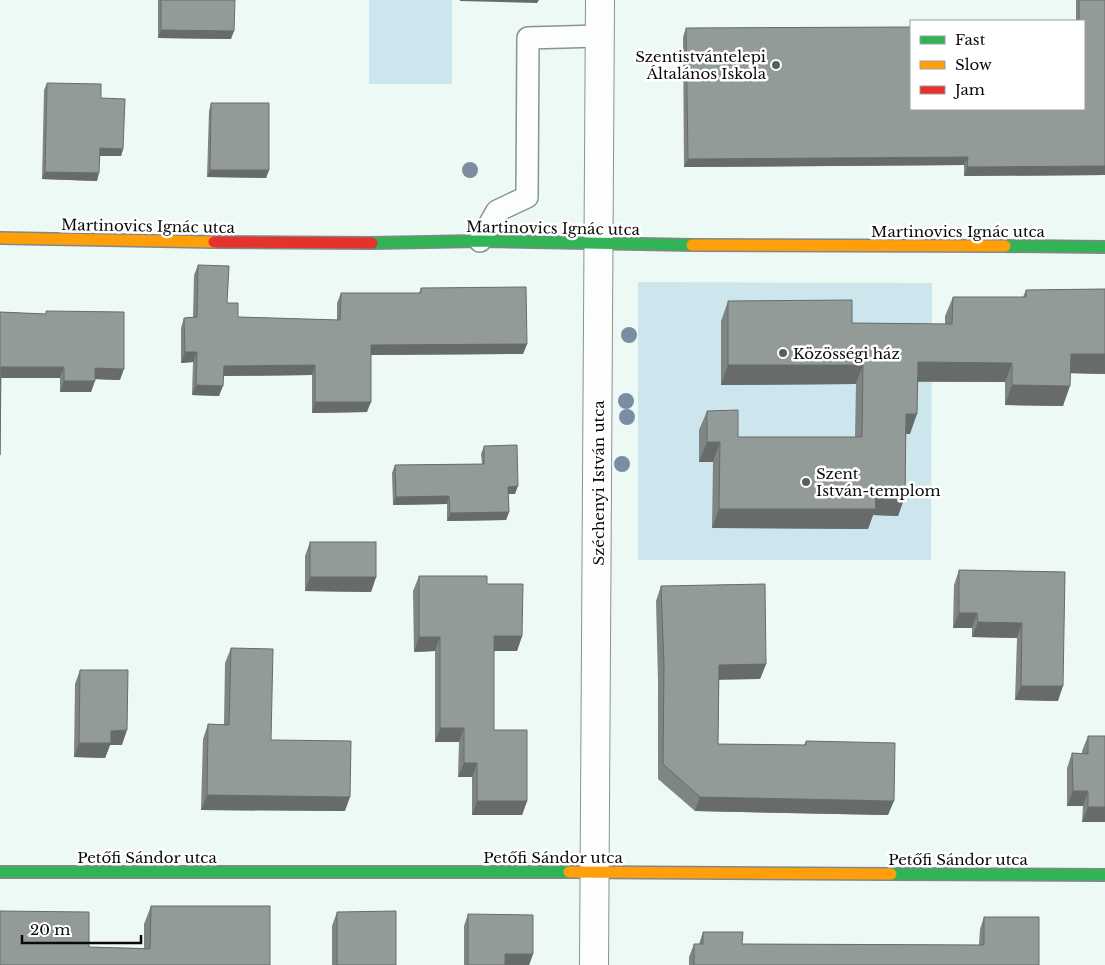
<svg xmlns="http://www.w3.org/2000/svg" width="1105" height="965" viewBox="0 0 1105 965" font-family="'Libre Baskerville',serif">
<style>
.green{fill:#cde6ed}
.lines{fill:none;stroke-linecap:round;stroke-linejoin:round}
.lane-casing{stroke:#8c9290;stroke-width:24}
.street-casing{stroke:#8c9290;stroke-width:30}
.fast-casing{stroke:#838886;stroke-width:14}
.slow-casing{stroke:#838886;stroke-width:14}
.jam-casing{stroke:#838886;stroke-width:14}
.lane{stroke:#fcfefe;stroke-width:21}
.street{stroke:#fcfefe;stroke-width:28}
.fast{stroke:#30b455;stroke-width:11}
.slow{stroke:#ff9f0a;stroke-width:11}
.jam{stroke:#e5322d;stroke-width:11}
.tree{fill:#7a8da2}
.wall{fill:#7e8583}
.shaded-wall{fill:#676c6a}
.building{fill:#939b98;stroke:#676c6a}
.poi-dot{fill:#595e5c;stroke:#fff;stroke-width:2}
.labels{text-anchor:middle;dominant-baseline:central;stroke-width:5;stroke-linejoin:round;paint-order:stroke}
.poi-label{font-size:15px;fill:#0a0a0a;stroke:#fff;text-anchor:start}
.street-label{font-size:15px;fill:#0a0a0a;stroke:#fff}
</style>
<rect width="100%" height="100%" fill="#edf9f5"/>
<!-- green -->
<g class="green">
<rect x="369" y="0" width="83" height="84"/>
<polygon points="638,282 932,283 931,560 638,560"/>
</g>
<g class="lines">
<!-- lane casing -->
<g class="lane-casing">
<polyline id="lane" points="480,241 497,211 527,197 528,38 599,36"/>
</g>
<!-- street casing -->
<g class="street-casing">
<polyline id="street" points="594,965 600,0"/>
</g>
<!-- fast casing -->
<g class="fast-casing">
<g id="fast">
<polyline points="372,243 480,241 692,245"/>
<polyline points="1005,246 1105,247"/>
<polyline points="0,872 569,872"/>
<polyline points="891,874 1105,875"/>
</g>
</g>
<!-- slow casing -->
<g class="slow-casing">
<g id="slow">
<polyline points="0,238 214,242"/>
<polyline points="692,245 1005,246"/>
<polyline points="569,872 891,874"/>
</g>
</g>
<!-- jam casing -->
<g class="jam-casing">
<polyline id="jam" points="214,242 372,243"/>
</g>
<!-- lane -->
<use href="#lane" class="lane"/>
<!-- street -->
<use href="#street" class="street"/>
<!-- fast -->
<use href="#fast" class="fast"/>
<!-- slow -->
<use href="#slow" class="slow"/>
<!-- jam -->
<use href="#jam" class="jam"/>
</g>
<!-- trees -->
<g class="tree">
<circle cx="470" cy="170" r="8"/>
<circle cx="629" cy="335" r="8"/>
<circle cx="626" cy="401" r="8"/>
<circle cx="627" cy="417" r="8"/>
<circle cx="622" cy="464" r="8"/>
</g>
<!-- wall -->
<g class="wall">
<polygon points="158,0 234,0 231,39 158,38"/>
<polygon points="1076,0 1105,0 1105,175 964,176 964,165 684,167 683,37 686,28 911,27 911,109 1084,109 1084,21 1076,21"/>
<polygon points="47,83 101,98 123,149 121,156 100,156 97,181 42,179 44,90"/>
<polygon points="211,103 269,170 266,178 207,177 209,111"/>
<polygon points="198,265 238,317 337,320 337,303 341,293 419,293 421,288 527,344 523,354 371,355 367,412 312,413 312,375 223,376 219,396 192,395 193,362 181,363 181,328 184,318 193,317 194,275"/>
<polygon points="1105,289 1105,374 1070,373 1063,406 1005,405 1005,382 918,382 910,434 906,434 905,496 898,516 873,515 868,529 712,528 713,462 699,462 699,430 707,411 738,437 855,437 856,384 721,385 721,321 728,301 852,323 945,324 945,316 953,297 1023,297 1026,290"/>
<polygon points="46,311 120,380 95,379 91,392 60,392 60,378 1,378 0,456 0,312 46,314"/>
<polygon points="484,446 515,494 508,494 509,512 506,520 447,521 447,504 393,505 392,473 395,465 482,464 481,454"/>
<polygon points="310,542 376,577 371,592 305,591 305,556"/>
<polygon points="959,570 1065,572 1058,701 1015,700 1017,638 972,637 972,628 953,628 954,585"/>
<polygon points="419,576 487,584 522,636 517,651 494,651 494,730 527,801 522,815 472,815 472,777 458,777 459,742 435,742 435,651 414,652 413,591"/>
<polygon points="661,586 766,664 760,679 719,679 718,744 804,745 806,741 888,815 695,811 658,779 658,680 656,601"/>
<polygon points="231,648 271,740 345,811 201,810 203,739 208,724 224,724 225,663"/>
<polygon points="80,670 122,745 110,745 105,758 74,757 75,684"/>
<polygon points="1088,736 1105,822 1082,822 1083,806 1067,806 1067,768 1072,753 1082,754 1082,751"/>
<polygon points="151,906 270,965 89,947 144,948 144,924"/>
<polygon points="337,912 396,965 332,965 332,926"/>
<polygon points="468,914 533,954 529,965 464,965 464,926"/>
<polygon points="984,917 1039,965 689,965 689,957 694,944 699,944 703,932 742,944 979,945 980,929"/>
</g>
<!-- shaded-wall -->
<g class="shaded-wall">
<polygon points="460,0 539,0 537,3 460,1"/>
<polygon points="161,30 234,31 231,39 158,38"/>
<polygon points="100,148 123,149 121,156 97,156"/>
<polygon points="968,157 964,165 684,167 688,159"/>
<polygon points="1105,166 1105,175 964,176 967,167"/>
<polygon points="210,170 269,170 266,178 207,177"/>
<polygon points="45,172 99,173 97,181 42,179"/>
<polygon points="527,344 523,354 367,355 371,345"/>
<polygon points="185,352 197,352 193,362 181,363"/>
<polygon points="1071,354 1105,354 1105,374 1063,373"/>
<polygon points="918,362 1012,363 1005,382 911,381"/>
<polygon points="315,365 312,375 220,376 224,366"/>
<polygon points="728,365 863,365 856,384 721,385"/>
<polygon points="1,367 64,367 60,378 0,378"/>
<polygon points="95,368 124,369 120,380 91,379"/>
<polygon points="64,381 95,381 91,392 60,392"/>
<polygon points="196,385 223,386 219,396 192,395"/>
<polygon points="1012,385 1070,386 1063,406 1005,405"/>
<polygon points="315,402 371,402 367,412 312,413"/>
<polygon points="906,414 917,414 910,434 899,434"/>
<polygon points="707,442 720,442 713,462 699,462"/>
<polygon points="518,486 515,494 505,494 508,487"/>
<polygon points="449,496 447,504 393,505 396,497"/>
<polygon points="875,496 905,496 898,516 873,515 868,529 712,528 719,509"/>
<polygon points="509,512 506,520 447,521 450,513"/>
<polygon points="310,577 376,577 371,592 305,591"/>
<polygon points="959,613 977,613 972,628 953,628"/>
<polygon points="978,622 1022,623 1017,638 972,637"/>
<polygon points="494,636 522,636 517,651 488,651"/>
<polygon points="419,637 440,637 435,651 414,652"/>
<polygon points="766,664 760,679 714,680 719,665"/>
<polygon points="1021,686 1063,686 1058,701 1015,700"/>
<polygon points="440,728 464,728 459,742 435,742"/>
<polygon points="127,730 122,745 110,745 105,758 74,757 79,743 111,731"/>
<polygon points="464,763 477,763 472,777 458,777"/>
<polygon points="1073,791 1088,791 1083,806 1067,806"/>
<polygon points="207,795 350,797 345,811 201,810"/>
<polygon points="700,797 894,801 888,815 695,811"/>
<polygon points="477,801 527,801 522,815 472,815"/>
<polygon points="1088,807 1105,807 1105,822 1082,822"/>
<polygon points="505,954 533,954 529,965 501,965"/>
</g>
<!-- building -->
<g class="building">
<polygon points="161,0 235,0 234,31 161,30"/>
<polygon points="1079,0 1105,0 1105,166 967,167 968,157 688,159 686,28 911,27 911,109 1084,109 1084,21 1079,21"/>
<polygon points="47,83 101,84 101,98 125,99 123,149 100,148 99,173 45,172"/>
<polygon points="211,103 269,103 269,170 210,170"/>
<polygon points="198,265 229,266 227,303 238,303 238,317 340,320 341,293 421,293 421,288 526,287 527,344 371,345 371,402 315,402 315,365 224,366 223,386 196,385 197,352 185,352 184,318 197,317"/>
<polygon points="1105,289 1105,354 1071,354 1070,386 1012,385 1012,363 918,362 917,414 906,414 905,496 875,496 876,509 719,509 720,442 707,442 707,411 738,410 738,437 862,437 863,365 728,365 728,301 852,300 852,323 952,324 953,297 1026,297 1026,290"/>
<polygon points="46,311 124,312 124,369 95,368 95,381 64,381 64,367 1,367 0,455 0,312 46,314"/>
<polygon points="517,445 518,486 508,487 509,512 450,513 449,496 396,497 395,465 484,464 484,446"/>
<rect x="310" y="542" width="66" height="35"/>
<polygon points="959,570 1065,572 1063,686 1021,686 1022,623 978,622 977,613 959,613"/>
<polygon points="419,576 487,576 487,584 523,584 522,636 494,636 494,730 527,730 527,801 477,801 477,763 464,763 464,728 440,728 440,637 419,637"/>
<polygon points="765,584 766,664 719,665 718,744 806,745 806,741 895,743 894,801 700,797 663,764 664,666 661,586"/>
<polygon points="231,648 273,649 271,740 351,741 350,797 207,795 208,724 229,725"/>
<polygon points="80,670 128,670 127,730 111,731 111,743 79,743"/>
<polygon points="1088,736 1105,736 1105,807 1088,807 1088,791 1073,791 1072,753 1088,754"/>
<polygon points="151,906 270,906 270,965 0,965 0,911 89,912 89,947 150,949"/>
<polygon points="396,911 396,965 337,965 337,912"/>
<polygon points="468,914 533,915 533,954 505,954 505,965 468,965"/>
<polygon points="984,917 1039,917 1039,965 694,965 694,944 703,944 703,932 743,932 742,944 984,945"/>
</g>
<!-- markers -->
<g class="poi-dot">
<circle cx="776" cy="65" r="5"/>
<circle cx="783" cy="353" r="5"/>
<circle cx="806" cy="482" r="5"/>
</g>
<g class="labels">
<!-- poi labels -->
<g class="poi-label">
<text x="766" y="56" text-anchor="end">Szentistvántelepi<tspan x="766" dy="17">Általános Iskola</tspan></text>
<text x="793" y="353">Közösségi ház</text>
<text x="816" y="473">Szent<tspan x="816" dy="17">István-templom</tspan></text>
</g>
<!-- street labels -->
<g class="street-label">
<text transform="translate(148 226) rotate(1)">Martinovics Ignác utca</text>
<text transform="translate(553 228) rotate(1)">Martinovics Ignác utca</text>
<text x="958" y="231">Martinovics Ignác utca</text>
<text transform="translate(598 483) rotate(-90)">Széchenyi István utca</text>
<text x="147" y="857">Petőfi Sándor utca</text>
<text x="553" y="857">Petőfi Sándor utca</text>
<text x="958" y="859">Petőfi Sándor utca</text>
</g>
</g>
<!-- legend -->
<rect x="910" y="20" width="175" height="90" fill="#ffffff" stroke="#9d9d9d"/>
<rect x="920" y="36" width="25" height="8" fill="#30b455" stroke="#9d9d9d"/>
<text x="955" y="45" font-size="15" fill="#0a0a0a">Fast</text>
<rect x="920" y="61" width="25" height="8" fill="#ff9f0a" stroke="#9d9d9d"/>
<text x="955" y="70" font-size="15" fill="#0a0a0a">Slow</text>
<rect x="920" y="86" width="25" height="8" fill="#e5322d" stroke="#9d9d9d"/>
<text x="955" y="95" font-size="15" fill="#0a0a0a">Jam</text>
<!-- scale -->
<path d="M22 935v8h119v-8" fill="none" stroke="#0a0a0a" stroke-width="2.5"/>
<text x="30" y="935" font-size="15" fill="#0a0a0a" stroke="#ffffff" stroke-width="4" paint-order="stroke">20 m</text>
</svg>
